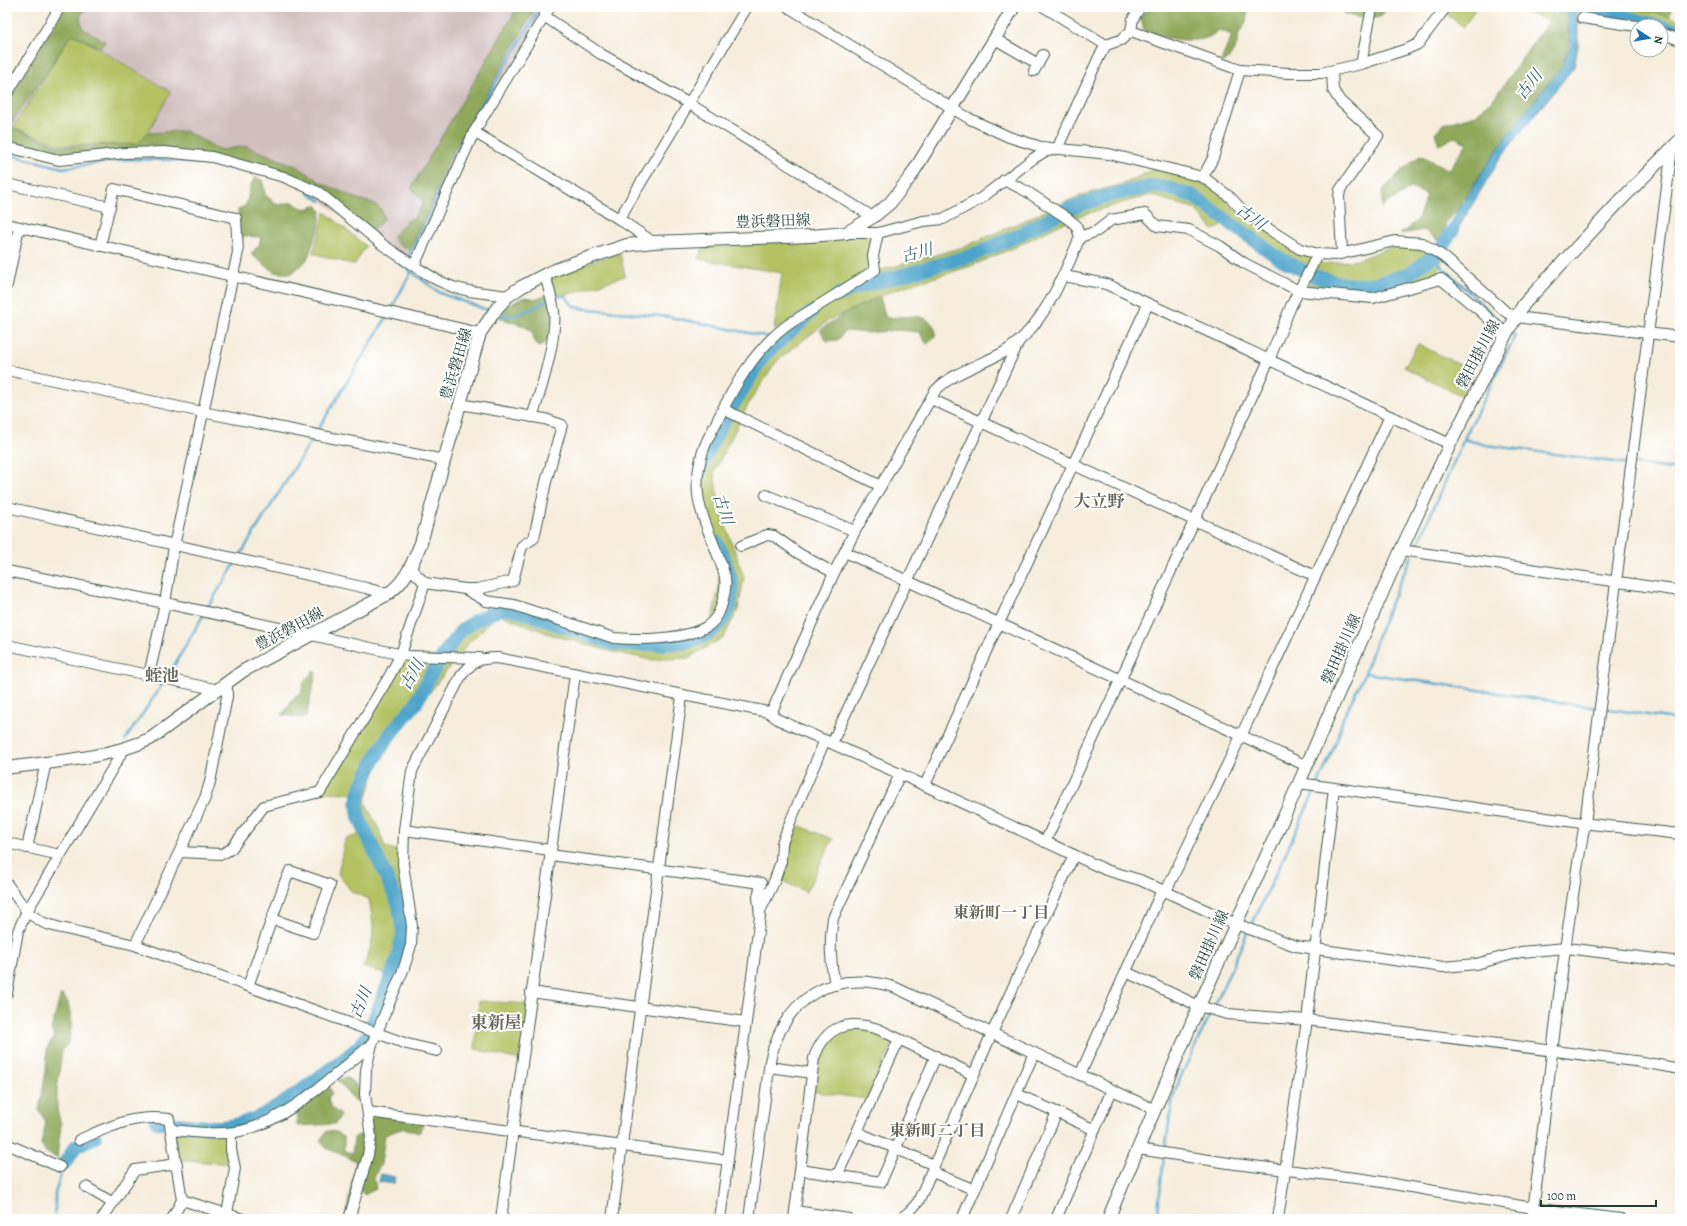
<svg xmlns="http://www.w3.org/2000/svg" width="1687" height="1226" viewBox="0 0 1687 1226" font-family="Alegreya,'Noto Serif JP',serif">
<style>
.industrial{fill:#d1bfbf}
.green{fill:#b4c264;stroke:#6a804c}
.forest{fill:#8fa85a;stroke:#577247}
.water{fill:#4ea4ca;stroke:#36707f}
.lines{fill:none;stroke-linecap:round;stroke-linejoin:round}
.stream{stroke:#4ea4ca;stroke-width:2.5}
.river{stroke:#4ea4ca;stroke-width:14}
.minor-casing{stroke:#3f574d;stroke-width:12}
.major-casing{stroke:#3f574d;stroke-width:14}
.minor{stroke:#fff;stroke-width:10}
.major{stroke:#fff;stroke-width:12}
.labels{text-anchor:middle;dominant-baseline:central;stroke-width:4;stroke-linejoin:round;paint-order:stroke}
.street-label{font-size:15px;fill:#1f3d34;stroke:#fff}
.water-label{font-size:16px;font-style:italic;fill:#2f6168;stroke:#fff}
.neighbourhood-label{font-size:16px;font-weight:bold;fill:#67665a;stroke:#fff}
.quarter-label{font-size:17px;font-weight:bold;fill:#67665a;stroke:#fff}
</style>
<rect width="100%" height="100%" fill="#fff"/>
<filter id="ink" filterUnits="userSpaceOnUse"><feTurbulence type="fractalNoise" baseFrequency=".025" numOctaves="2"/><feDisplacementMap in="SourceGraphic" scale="8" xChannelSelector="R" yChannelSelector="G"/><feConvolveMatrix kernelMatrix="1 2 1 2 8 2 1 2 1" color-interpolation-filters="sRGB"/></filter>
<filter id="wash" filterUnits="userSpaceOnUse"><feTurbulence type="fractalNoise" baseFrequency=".012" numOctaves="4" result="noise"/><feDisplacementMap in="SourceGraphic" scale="16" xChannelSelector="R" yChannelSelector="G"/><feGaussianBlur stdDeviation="0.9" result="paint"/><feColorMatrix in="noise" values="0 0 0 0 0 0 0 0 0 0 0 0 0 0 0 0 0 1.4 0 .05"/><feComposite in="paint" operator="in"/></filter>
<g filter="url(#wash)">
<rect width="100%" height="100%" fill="#f6eddc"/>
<!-- industrial -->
<polygon class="industrial" points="65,7 549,7 474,132 411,272 301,184 212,157 72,159 7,143 7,103"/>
<!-- green -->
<g class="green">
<polygon points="1450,7 1476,7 1464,27 1446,14"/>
<polygon points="1507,7 1627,7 1669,16 1680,21 1680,37 1661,30 1661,26 1649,26 1555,7 1549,20"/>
<polygon points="72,33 171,92 141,144 61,145 13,128"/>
<path d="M1158 167 1180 172 1217 191 1236 210 1324 264 1357 260 1391 247 1417 249 1430 253 1442 262 1435 274 1404 290 1376 296 1309 290 1310 278 1298 273 1225 225 1213 230 1195 209 1151 195 1121 203 1073 218 1013 248 968 267 896 289 829 320 777 361 750 401 714 472 718 500 726 527 744 577 738 610 724 637 688 658 651 660 605 650 550 634 498 614 466 646 395 737 376 769 365 802 379 829 385 847 400 851 410 948 376 1033 364 1029 387 974 363 967C376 939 374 929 369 899L352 892 338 874 345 839 358 835 351 793 320 792 401 654 436 657 459 624 499 602 614 638 663 637 711 623 718 591 720 561 700 500 709 450 745 372 781 330 780 338 796 320 774 330 782 273 698 259 703 248 878 233 870 273 964 247 1079 196 1126 183Z"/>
<polygon points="325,212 366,246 354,265 313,253"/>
<polygon points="620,253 625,276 569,294 556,294 549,275"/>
<polygon points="1418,344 1474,372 1462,396 1404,367"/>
<polygon points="800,826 833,839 806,892 783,881 793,837"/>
<polygon points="479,1001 530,1004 519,1060 475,1049"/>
<polygon points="846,1025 896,1038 866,1099 810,1091 824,1038"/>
<polygon points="175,1130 231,1133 234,1164 176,1160"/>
</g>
<!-- forest -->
<g class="forest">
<polygon points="65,7 86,7 80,17 82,28 105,41 101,48 72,34 9,127 61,147 138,144 147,133 185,131 221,150 246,146 298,167 322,183 358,199 373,203 381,209 384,219 373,230 314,190 270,173 165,152 57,159 7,147 7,103"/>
<polygon points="518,7 536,7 448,161 432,203 410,250 399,245 392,237 407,221 414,218 424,202 411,188"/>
<path d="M1150 7H1248L1246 22 1239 34 1236 47 1228 60 1220 63 1232 35 1219 30C1216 32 1213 35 1209 37 1192 44 1163 38 1145 32L1140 18 1143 13Z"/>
<polygon points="1345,7 1387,7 1382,16 1369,20 1344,14"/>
<polygon points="1554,7 1566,11 1570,40 1560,73 1500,146 1461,202 1459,208 1446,223 1440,242 1424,230 1400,234 1417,221 1427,195 1411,188 1382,207 1382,191 1402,170 1421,155 1449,170 1467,143 1454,137 1439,145 1435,133 1443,124 1476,115 1496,96 1549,20"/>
<polygon points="1627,7 1667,7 1671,9 1669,16"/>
<path d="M255 177 263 181 265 195 278 205 293 202C302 210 306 210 317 205L321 211 319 227 307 260 291 274 274 272 251 254 259 245 261 237 240 236 238 210 246 205 251 185Z"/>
<polygon points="547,295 556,299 550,330 546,342 539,347 534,340 532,331 521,325 499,318 508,306 524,297 537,299"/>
<path d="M880 297 886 318C901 318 928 310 935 329 938 336 932 339 927 344L919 332 897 330 870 333 845 331 838 340 827 341 820 330 847 312Z"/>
<polygon points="313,671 316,673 306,718 282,715 296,695 301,695 303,684"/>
<polygon points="61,994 68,1002 72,1023 69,1042 62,1051 57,1090 57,1109 61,1125 57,1158 45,1152 41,1144 46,1122 39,1110 46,1071 47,1048 54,1037 51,1030"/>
<polygon points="346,1077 355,1084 361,1092 355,1101 337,1080"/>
<polygon points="330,1088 332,1093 328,1098 332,1109 341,1115 335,1124 297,1126 298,1107"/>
<polygon points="371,1113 425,1120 419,1133 404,1128 385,1135 381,1164 374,1177 376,1189 364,1195 361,1190 345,1219 356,1161 326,1148 320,1140 327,1131 336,1132 344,1138 344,1151 352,1153 354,1138 358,1135 366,1135"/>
</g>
<!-- water -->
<g class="water">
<polygon points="1553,7 1574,7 1578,24 1578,47 1574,67 1501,157 1446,249 1441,244 1459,208 1493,156 1520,118 1561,68 1571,44 1566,12"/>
<polygon points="381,1174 395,1177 394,1184 379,1182"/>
</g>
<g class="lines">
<!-- stream -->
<g class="stream">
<polyline points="7,154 63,168 128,159 170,160 221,166 249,172"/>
<polyline points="308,193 321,201"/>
<polyline points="386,253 440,293 490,311"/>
<polyline points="408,258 468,128 541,7"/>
<polyline points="1433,258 1505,326"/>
<polyline points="553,297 566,296 573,306 579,308 670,317 769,337"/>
<polyline points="391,310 411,272"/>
<path d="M497 314C514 321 534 307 548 300"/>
<polyline points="317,431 388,315"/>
<polyline points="1464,439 1486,445 1629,464"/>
<polyline points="1634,464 1680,470"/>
<polyline points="1415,550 1464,439 1515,336 1511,333"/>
<polyline points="239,557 313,438"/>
<polyline points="206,610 236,562"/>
<polyline points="1365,673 1598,708"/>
<polyline points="168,676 204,614"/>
<polyline points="1603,708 1680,720"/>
<polyline points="125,740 164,682"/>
<polyline points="1318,784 1338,738 1343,718 1365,673 1377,638 1396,590 1413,554"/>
<polyline points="1251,927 1316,788"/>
<polyline points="7,939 16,924"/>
<polyline points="1214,1007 1248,931"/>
<polyline points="1165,1151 1173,1097 1181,1076 1211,1013"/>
<polyline points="55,1219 55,1194 62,1169"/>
<polyline points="1157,1219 1164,1156"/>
</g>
<!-- river -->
<g class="river">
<polyline points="1585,7 1661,26"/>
<polyline points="1661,26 1680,32"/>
<polyline points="838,295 859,287 970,256 1010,239 1068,209 1111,195 1153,186 1168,188 1193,196 1279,258 1314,276 1344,284 1366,285 1389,280 1410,273 1438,253 1453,230"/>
<polyline points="702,467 704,459 723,421 764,355 811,313"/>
<path d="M157 1122C177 1123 201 1128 221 1127 261 1124 291 1098 322 1075 338 1063 358 1051 368 1035L397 961 403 933 399 905 359 817 357 802 362 785 375 758 391 733 416 703 431 674 453 641 462 630 475 621 500 609 510 608 611 643 631 645 686 643 706 635 714 629 724 618 730 606 732 589 731 579 725 560 716 542"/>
<polyline points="64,1164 76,1146 95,1137"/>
</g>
</g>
</g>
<g filter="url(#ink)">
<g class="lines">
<!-- minor casing -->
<g class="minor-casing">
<g id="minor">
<polyline points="788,7 970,119 1009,137 1041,147 1109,154 1203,177 1230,197 1243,211 1267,228 1300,249 1318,254 1336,255 1395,241 1422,243 1444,257 1506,312 1516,317 1680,337"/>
<polyline points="1044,7 1106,45"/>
<polyline points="544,16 601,54 688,103 873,217"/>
<polyline points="1582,18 1637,26"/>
<polyline points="1131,31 1240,70 1289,73 1321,73 1361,64 1407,49 1418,44 1446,7"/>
<polyline points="1661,33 1680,40"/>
<polyline points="995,39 1038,64"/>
<polyline points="1361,64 1372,8 1370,7"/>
<polyline points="1034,71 1043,55"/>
<polyline points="1332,71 1333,90 1340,101 1378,136 1340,190 1339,197 1342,253"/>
<polyline points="7,94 60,7"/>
<polyline points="474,132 619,219 653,242"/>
<polyline points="7,147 59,160 125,153 165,152 212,157 284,177 318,192 383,245 414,266 437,280 453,287 469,291 508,296"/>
<polyline points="1203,177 1213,158 1240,70"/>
<polyline points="7,184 110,207"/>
<polyline points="619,219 747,7"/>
<polyline points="7,224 480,333"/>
<polyline points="846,233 878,233 923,221 943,219 980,199 1034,158 1044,152 1057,149 1099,57 1106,45 1121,40 1131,31 1133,19 1140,7"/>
<polyline points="1080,237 1097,231 1111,220 1145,214 1157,226 1189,230 1220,246 1244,263 1299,291 1373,298 1441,279 1478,309 1506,334"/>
<polyline points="100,246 114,189 236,218 238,252 174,546 165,603 149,675"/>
<polyline points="414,266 474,132 550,7"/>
<polyline points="1064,276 1106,284 1450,444"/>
<polyline points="7,285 19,227"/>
<polyline points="7,370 202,412 444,460"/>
<polyline points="931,399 1315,576"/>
<polyline points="723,409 881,486"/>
<path d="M532 417C541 391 557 338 554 311 552 299 548 286 545 275"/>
<polyline points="766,495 855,531"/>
<polyline points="7,507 366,588 388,594"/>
<polyline points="741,546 767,535 774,536 798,553 834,573"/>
<polyline points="1401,550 1680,591"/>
<polyline points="845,552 1307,766"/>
<polyline points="7,571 165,603 389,652 409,656 480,658"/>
<polyline points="425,583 465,589 477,589 513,581 522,546 534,538 546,482 562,425 545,419 460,404"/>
<path d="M465 589 486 601 514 605 614 638C640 640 683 640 706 627 716 621 721 610 723 599 726 589 727 580 723 570 709 525 687 502 703 451 706 441 712 431 717 421 734 386 754 351 785 327 794 320 804 315 813 309 834 296 854 283 875 270L873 256 878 233"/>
<polyline points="7,645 219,690"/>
<polyline points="768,712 779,720 900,774 1106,870 1140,880 1236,924 1296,946 1316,949 1443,967 1476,964 1521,952 1566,948 1680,962"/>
<polyline points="832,743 1018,343"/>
<polyline points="1299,783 1582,823 1680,834"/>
<polyline points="925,785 999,623 1148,304"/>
<polyline points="404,830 550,850"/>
<polyline points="1045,842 1269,360 1291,306 1318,254"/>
<polyline points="7,843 60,855"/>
<polyline points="27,848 46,762"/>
<polyline points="180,852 222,854 231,849 264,806 320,792 390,675 401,654 425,583 410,568"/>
<polyline points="550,855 761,883 758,897 760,916 720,1219"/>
<polyline points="7,884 28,913 44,923 57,927 135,945 407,1044 437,1051"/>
<polyline points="1166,891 1241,736 1390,416"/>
<polyline points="760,911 774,882 781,861 782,843 791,820 825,740"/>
<polyline points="135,945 205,798 210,782 227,697 227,683"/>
<polyline points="1126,972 1199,1006 1227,1014 1307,1020 1642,1062 1680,1069"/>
<path d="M835 985C830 962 829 941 833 918L900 774"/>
<polyline points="248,986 285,882 290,871 330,885 313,933 272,919"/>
<polyline points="531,992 746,1022"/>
<polyline points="7,993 18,931 27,911 124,749"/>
<polyline points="769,1067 812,1073"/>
<polyline points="1080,1075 1162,890"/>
<polyline points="1017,1094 1095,1130"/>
<polyline points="368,1112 728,1160"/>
<path d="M171 1130C192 1132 214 1135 235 1132 283 1125 335 1074 372 1044"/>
<polyline points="857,1132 934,1165"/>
<path d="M79 1140C111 1126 134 1114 169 1119L182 1200 172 1219"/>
<polyline points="7,1144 60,1167"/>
<polyline points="1138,1149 1235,1164 1364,1179 1539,1209 1621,1219"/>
<polyline points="800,1170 881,1182 936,1056"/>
<polyline points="932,1172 975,1190"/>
<polyline points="837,1176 899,1039"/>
<polyline points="86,1187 113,1203"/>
<polyline points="182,1200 243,1219"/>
<polyline points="795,1211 849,1219"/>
<polyline points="227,1214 235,1168 231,1150 231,1133"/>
<polyline points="102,1219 135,1170 177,1164"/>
<path d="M349 1219 368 1155 371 1137 365 1094 366 1070 372 1044 404 968 411 945 412 926 403 864 404 830 412 771 461 676C473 661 479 658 498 658L768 712 773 709 834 573 855 531 935 391C953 372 981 365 1004 352 1042 330 1064 275 1080 237L1076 225 1067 218 1026 191 1004 180"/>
<polyline points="501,1219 575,674"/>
<polyline points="612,1219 682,696"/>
<path d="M749 1219 770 1061C784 998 831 969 894 987L1155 1110"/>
<path d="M794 1219 814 1058C826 1025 847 1020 878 1029L974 1075"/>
<polyline points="900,1219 909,1212 918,1202 992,1033 1074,855"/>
<polyline points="962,1219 1034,1053"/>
<polyline points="1011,1219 1057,1112"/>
<polyline points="1056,1219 1112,1090"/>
<polyline points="1278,1219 1307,1020 1334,788"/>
<path d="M1532 1219C1549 1087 1561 954 1585 823L1672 148"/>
</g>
</g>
<!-- major casing -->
<g class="major-casing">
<g id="major">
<path d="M7 768C55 761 105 759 150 739L243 671 388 594C407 580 412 564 421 543L480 333 497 308 508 296 521 287 550 272 573 263 627 245 653 242 811 236 846 233 873 217 890 203 911 176 1014 7"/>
<polyline points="1108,1219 1199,1006 1299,783 1401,550 1450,444 1506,334 1524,304 1619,202 1680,140"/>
</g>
</g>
<!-- minor -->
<use href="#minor" class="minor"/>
<!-- major -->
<use href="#major" class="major"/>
</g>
</g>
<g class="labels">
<!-- street labels -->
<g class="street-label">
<text transform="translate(773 221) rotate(-2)">豊浜磐田線</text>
<text transform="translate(1478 354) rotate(-62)">磐田掛川線</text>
<text transform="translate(456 364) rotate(-73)">豊浜磐田線</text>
<text transform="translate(289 629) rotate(-28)">豊浜磐田線</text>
<text transform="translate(1341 649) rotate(-66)">磐田掛川線</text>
<text transform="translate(1209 945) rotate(-66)">磐田掛川線</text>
</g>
<!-- water labels -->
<g class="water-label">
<text transform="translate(1529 85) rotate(-52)">古川</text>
<text transform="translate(1251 217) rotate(36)">古川</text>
<text transform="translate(917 253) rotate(-15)">古川</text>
<text transform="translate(723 509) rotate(72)">古川</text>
<text transform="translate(412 675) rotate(-61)">古川</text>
<text transform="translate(361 1003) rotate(-67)">古川</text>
</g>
<!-- neighbourhood labels -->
<g class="neighbourhood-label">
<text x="1001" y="913">東新町一丁目</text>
<text x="937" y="1131">東新町二丁目</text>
</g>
<!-- quarter labels -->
<g class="quarter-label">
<text x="1099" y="501">大立野</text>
<text x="162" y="675">蛭池</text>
<text x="496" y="1022">東新屋</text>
</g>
</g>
<!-- margin -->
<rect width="1687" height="1226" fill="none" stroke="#fff" stroke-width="24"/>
<!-- north arrow -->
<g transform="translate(1649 38) rotate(102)"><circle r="19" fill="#ffffff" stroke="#a5b1ae"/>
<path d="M0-3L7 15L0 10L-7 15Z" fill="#1f6fb2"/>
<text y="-6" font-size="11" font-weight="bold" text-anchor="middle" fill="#1f3d34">N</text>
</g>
<!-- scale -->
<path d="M1541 1200v6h115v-6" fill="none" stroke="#1f3d34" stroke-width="2"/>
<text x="1547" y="1200" font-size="12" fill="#1f3d34" stroke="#ffffff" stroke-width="3" paint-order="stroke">100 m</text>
</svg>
